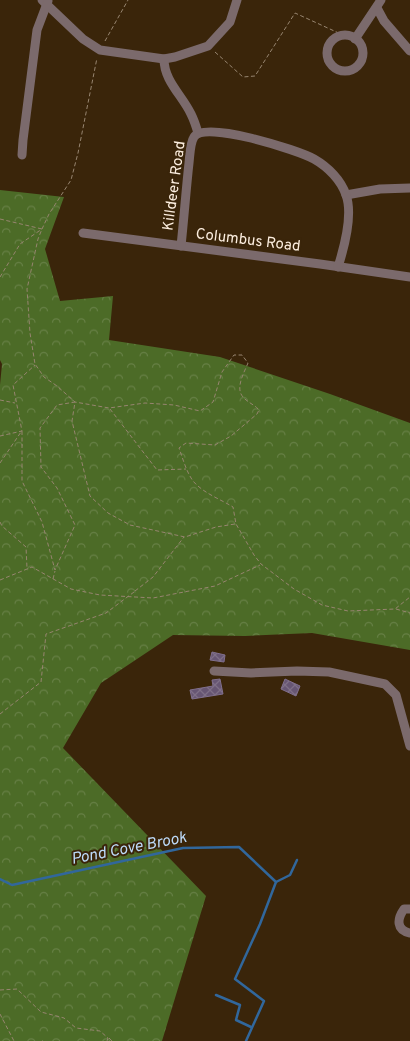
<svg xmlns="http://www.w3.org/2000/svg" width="410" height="1041" viewBox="0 0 410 1041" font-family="Overpass,sans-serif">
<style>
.forest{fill:url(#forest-crowns)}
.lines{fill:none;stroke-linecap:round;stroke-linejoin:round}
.stream{stroke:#31679c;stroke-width:2.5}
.building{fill:url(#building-cross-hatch);stroke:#806f8d}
.path{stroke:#978570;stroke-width:1;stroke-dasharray:4 2.5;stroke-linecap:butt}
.minor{stroke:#7b6a6c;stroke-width:9}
.labels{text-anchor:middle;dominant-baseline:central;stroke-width:4;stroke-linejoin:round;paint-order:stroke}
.street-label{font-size:15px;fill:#fceedf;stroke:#3a250a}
.water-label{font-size:16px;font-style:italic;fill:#bddaf9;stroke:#3a250a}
</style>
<defs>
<pattern id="forest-crowns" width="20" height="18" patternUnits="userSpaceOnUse" patternTransform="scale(1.25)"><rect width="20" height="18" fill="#4c6b27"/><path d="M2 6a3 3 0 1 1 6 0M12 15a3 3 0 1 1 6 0" fill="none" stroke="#678046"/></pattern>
<pattern id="building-cross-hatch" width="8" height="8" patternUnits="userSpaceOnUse" patternTransform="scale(1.25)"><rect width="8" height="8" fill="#675673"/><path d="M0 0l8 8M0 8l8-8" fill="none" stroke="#7e6f86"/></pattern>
</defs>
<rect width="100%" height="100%" fill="#3a250a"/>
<!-- forest -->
<polygon class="forest" points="0,190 64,197 45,249 60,301 113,296 109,340 220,357 330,394 410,423 410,650 312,633 245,636 173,635 101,683 63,748 206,896 162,1041 0,1041 0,385 2,364 0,360"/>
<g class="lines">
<!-- stream -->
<g class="stream">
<polyline points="0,879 12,885 183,848 239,847 276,882 260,924 235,979 264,1001 246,1041"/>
<polyline points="276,882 290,875 297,860"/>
<polyline points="216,995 240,1005 236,1020 251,1027"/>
</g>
</g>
<!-- building -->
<g class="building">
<polygon points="212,652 225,655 224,662 210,660"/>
<polygon points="220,679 223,694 192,699 190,690 213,686 212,680"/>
<polygon points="285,679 300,686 296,696 281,689"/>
</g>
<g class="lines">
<!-- path -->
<g class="path">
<polyline points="105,41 128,0"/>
<polyline points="215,52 243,77 255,76 295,13 343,35"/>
<path d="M0 219 42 229 38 239 27 289 30 333 35 364 44 377 57 386 75 402 109 408 145 403 174 405 200 411 213 402 222 372 234 355H242L248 363C244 373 235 388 243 397 248 403 254 404 259 410L257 414 231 436 215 445 186 443 179 448C183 459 186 471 193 481 203 493 220 499 233 507L236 524 254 555 261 564 294 589 322 605 348 611 395 609 410 597"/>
<polyline points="0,277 20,244 42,229 49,214 71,180 78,153 97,58"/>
<polyline points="0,400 15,403"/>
<polyline points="110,409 157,470 186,469"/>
<polyline points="22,431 22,481 42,522 55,570 75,525 57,488 41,467 40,428 57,405 75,402 72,421 90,496 108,513 130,525 185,537 216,527 235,524"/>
<polyline points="0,436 22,431 13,385 35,365"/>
<polyline points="0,463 21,432"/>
<polyline points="0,522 2,526 26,547 27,568"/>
<polyline points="53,579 55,571"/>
<polyline points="0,580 32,567 71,589 100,595 153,598 215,586 260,565"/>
<polyline points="135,591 153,577 184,537"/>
<polyline points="396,609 410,613"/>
<polyline points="0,714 41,682 46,634 106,613 134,592"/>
<polyline points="0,990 17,989 41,1012 64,1018 76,1028 100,1031 108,1038 107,1041"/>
<polyline points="0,1014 14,1041"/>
<polyline points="109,1038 112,1041"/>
<polyline points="42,1041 43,1041"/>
</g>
<!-- minor -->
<g class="minor">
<polyline points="42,0 83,39 100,50 164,59 175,57 208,46 230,22 237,0"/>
<polyline points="377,8 384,21 410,51"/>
<circle cx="345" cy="53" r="18"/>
<polyline points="355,39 381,0"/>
<path d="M164 59C164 81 182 95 191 114 194 120 196 126 198 133"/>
<polyline points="22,155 23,140 37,30 48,1"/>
<polyline points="346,195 380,189 410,188"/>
<polyline points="83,233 320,264 410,277"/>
<path d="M181 246C184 218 186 190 189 163 190 155 190 143 194 137 204 120 298 150 314 159 328 167 341 180 346 195 353 214 344 248 338 267"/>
<polyline points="214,671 251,673 297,671 329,672 385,684 396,695 410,746"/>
<path d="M410 909H404C397 919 396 930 410 933"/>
</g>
</g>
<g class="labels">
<!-- street labels -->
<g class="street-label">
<text transform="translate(175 186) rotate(-82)">Killdeer Road</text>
<text transform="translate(248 241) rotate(7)">Columbus Road</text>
</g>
<!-- water labels -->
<g class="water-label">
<text transform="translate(129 849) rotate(-11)">Pond Cove Brook</text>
</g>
</g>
</svg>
